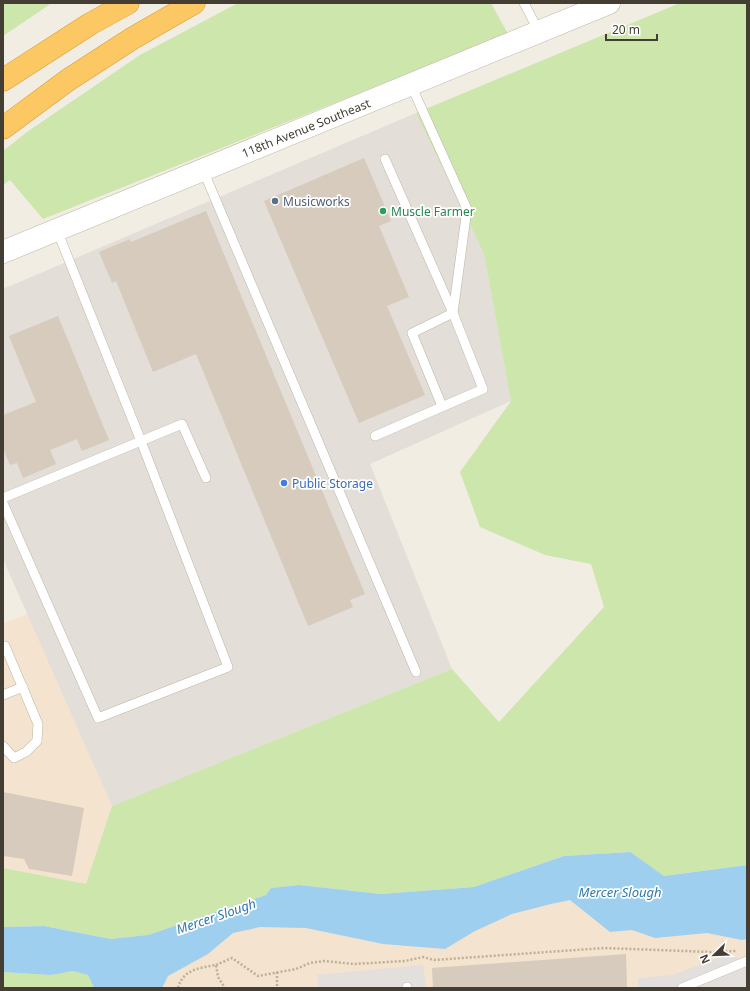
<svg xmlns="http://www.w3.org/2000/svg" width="750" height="991" viewBox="0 0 750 991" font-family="'Noto Sans',sans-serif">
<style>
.commercial{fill:#f4e3ce}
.industrial{fill:#e3ded8}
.green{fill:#cce6ac}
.parking{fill:#e2dfdc}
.water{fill:#9fcfef}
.building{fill:#d6cbbc}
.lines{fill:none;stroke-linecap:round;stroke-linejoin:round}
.service-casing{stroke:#bdb5a6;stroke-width:10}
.tertiary-casing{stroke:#bdb5a6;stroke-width:23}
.motorway-casing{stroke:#db9c34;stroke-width:23}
.path{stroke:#beb097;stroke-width:2.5;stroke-dasharray:2 2;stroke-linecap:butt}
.service{stroke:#fff;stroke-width:9}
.tertiary{stroke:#fff;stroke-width:22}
.motorway{stroke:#fcc863;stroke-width:22}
.service-dot{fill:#5c6f8a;stroke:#fff;stroke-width:1.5}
.leisure-dot{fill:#2e9e5b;stroke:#fff;stroke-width:1.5}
.shop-dot{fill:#3f7fe0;stroke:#fff;stroke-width:1.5}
.labels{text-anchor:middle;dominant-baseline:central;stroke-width:3.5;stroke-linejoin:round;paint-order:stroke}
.street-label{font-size:12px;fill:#433d34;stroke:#fff}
.service-label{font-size:12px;fill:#4e5e75;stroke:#fff;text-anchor:start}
.leisure-label{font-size:12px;fill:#27864d;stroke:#fff;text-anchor:start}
.shop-label{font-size:12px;fill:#366cbe;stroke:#fff;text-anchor:start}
.water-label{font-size:13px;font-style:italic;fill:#2f79ad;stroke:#fff}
</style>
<rect width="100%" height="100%" fill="#f1ede3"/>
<!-- commercial -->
<g class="commercial">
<polygon points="28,614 112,806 86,884 3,868 3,624"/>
<polygon points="553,883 747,900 747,988 3,988 3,957 267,908"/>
</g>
<!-- industrial -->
<polygon class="industrial" points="416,113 484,254 511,401 370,464 452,669 112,806 3,559 3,289"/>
<!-- green -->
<g class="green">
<polygon points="3,3 52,3 3,36"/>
<polygon points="238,3 491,3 508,34 43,219 10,180 3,185 3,151 27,132 140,55"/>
<polygon points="680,3 747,3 747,865 664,876 629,852 564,856 474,887 381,894 299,885 271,888 266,895 148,935 111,939 44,926 3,927 3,868 86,884 112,806 452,669 499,722 604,607 591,564 545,555 480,527 460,472 511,401 484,254 416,113"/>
<polygon points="73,971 88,975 94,988 3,988 3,972 51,975"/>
</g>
<!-- parking -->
<g class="parking">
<polygon points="726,955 740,958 747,955 747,988 638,988 638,978 673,975"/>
<polygon points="423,965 426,988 319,988 317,975"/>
</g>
<!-- water -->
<polygon class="water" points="630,852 664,876 747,865 747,939 742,940 707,933 655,938 632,930 610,932 570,900 551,904 512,914 475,931 445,949 383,944 306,928 260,927 233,933 208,954 168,976 162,988 94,988 88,975 73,971 51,975 3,972 3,927 44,926 111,939 148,935 266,895 271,888 299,885 381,894 474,887 564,856"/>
<!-- building -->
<g class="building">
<polygon points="364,158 391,221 379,226 409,297 387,306 425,395 359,423 264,201"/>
<polygon points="206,211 365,594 350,600 353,607 308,626 196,354 153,372 116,281 112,283 99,252 130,239 131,242"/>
<polygon points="58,316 109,440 82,451 77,439 50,450 56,464 23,478 17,463 10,465 3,448 3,415 36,402 9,336"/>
<polygon points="3,792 84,808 72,876 29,869 24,859 3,856"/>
<polygon points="626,954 627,988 433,988 432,968"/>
</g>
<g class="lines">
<!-- service casing -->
<g class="service-casing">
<g id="service">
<polyline points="524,3 539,32"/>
<polyline points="385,159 453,313 412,333 442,406"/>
<polyline points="203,170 416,672"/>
<polyline points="375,436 483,389 453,313 467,209 411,85"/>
<polyline points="3,498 141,441 57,230"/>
<polyline points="3,503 98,718 228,667 141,441 182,424 206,478"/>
<polyline points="3,647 5,646 38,724 37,741 26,752 14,758 3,746"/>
<polyline points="3,695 23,687"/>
<polyline points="407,987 407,988"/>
<polyline points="682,988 747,961"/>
</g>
</g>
<!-- tertiary casing -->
<g class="tertiary-casing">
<polyline id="tertiary" points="3,252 609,3"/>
</g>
<!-- motorway casing -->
<g class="motorway-casing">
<g id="motorway">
<polyline points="3,80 90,24 128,3"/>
<polyline points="3,128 68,80 133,38 194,3"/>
</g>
</g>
<!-- path -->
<g class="path">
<polyline points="216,965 232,958 258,976 296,969 310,963 324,961 354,964 405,961 423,957 434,960 604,948 711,952 736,951"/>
<polyline points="277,972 277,988"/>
<path d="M178 988C183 969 200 968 216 965L218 977 225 988"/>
</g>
<!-- service -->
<use href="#service" class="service"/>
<!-- tertiary -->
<use href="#tertiary" class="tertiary"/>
<!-- motorway -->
<use href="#motorway" class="motorway"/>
</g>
<!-- markers -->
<circle class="service-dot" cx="275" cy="201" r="4"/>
<circle class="leisure-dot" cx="383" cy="211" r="4"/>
<circle class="shop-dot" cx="284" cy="483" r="4"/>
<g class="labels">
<!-- street labels -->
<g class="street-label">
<text transform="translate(306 128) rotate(-22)">118th Avenue Southeast</text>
</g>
<!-- service labels -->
<g class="service-label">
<text x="283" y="201">Musicworks</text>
</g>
<!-- leisure labels -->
<g class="leisure-label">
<text x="391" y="211">Muscle Farmer</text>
</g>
<!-- shop labels -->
<g class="shop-label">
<text x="292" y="483">Public Storage</text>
</g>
<!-- water labels -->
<g class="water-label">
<text x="620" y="892">Mercer Slough</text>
<text transform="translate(216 916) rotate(-19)">Mercer Slough</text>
</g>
</g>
<!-- border -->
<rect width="750" height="991" fill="none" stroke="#433d34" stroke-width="8"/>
<!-- north arrow -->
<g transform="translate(714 955) rotate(247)" stroke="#ffffff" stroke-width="3" paint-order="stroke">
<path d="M0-3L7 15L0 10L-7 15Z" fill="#433d34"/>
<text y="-6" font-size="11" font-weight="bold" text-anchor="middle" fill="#433d34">N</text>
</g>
<!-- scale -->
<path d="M606 34v6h51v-6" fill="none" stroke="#433d34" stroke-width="2"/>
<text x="612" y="34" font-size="12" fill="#433d34" stroke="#ffffff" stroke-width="3" paint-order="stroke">20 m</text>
</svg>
